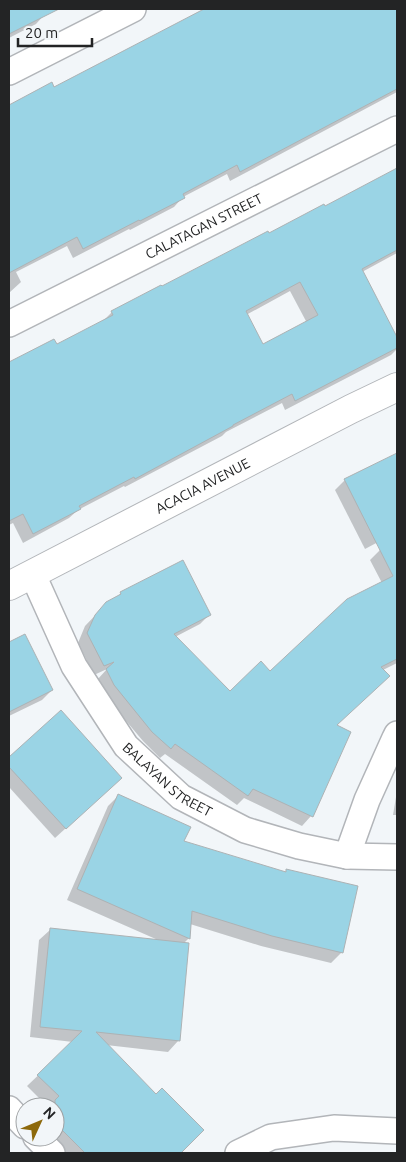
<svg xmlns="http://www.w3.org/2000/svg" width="406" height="1162" viewBox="0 0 406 1162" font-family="Ubuntu,sans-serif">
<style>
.shadow{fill:#0003;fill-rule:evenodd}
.building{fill:#9ad4e5;stroke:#adb2b4;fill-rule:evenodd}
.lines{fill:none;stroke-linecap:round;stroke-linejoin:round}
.minor-casing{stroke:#b2b5b9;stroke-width:28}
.tertiary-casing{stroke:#b2b5b9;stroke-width:30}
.minor{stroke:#fff;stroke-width:25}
.tertiary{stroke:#fff;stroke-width:28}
.labels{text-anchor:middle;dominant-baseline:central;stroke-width:4;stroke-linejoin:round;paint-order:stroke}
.street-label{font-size:14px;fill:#232425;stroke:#f2f6f9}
</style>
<rect width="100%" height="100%" fill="#f2f6f9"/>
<!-- shadow -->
<g class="shadow">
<polygon points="9,9 42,9 45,14 36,24 9,38"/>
<polygon points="207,9 212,9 214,12 221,9 397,9 397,92 230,181 227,174 183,197 174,207 130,230 129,229 73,258 67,246 16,272 21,282 9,293 9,106 51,84 54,89"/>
<path d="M397 170V253L362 272 397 339V349L391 355 285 410 282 403 226 432 222 436 125 487 124 486 78 510 69 518 23 543 13 523 9 525V364L53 340 56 346 102 322 112 312 325 208ZM290 291 307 323 263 346 246 315Z"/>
<polygon points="397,454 397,532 365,549 335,490 345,480"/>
<polygon points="397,545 397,663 383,670 335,725 311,816 302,826 244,798 237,805 165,754 160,758 143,741 105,696 97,680 107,669 94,675 78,643 85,626 107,603 116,598 121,593 210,614 200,624 175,637 230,693 270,673 382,583 370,560 380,550"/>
<polygon points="25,636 52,690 42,700 9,716 9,643"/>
<polygon points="61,712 111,787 55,838 9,787 9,759"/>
<polygon points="397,791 397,815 393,815"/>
<polygon points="118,796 183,842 284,873 287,870 342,952 331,963 261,946 190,924 188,939 184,943 178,1041 168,1052 106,1045 156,1096 202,1130 179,1153 64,1153 48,1137 55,1137 55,1107 48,1107 27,1086 73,1042 30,1037 39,940 50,930 158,940 67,900 108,806"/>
</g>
<!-- building -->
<g class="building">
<polygon points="9,9 59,9 9,34"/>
<polygon points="204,9 397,9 397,89 240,172 237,165 183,194 185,198 140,221 139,220 83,249 77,237 9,273 9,105 52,82 54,87"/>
<path d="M397 168V250L362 269 397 337V348L295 401 292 394 233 425V426L135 479 134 477 79 506 81 509 33 534 23 514 9 521V362L54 339 57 344 113 315 111 311 161 285 162 286 268 231 269 233 324 204 325 206ZM300 282 318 315 263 344 246 311Z"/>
<polygon points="397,453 397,659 381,667 390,676 337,725 351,732 313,817 253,789 248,796 175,744 171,749 152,732 114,685 106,669 114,662 104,666 87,633 95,615 106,602 121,594 120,592 183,560 211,615 174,634 230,691 261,661 270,671 347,599 393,576 344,479"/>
<polygon points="25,634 53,690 9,712 9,642"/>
<polygon points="61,710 122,778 66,829 9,767 9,757"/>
<polygon points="118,794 191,827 184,841 286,872 286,869 358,886 343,953 272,936 192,911 190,939 77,889"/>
<polygon points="50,928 189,943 180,1041 96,1032 156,1094 162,1088 204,1130 181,1153 85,1153 55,1123 55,1100 59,1096 37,1075 82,1031 40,1027"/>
</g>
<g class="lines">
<!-- minor casing -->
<g class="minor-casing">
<g id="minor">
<polyline points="9,72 133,9"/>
<path id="s1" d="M9 324 397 129"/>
<path id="s2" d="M33 575 74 666 126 746 181 797 245 830 299 846 347 856 397 857"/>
<polyline points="347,856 367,800 395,738 397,734"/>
<polyline points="9,1109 25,1126"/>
<polyline points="36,1137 52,1153"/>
<polyline points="238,1153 271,1137 334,1128 397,1131"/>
</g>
</g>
<!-- tertiary casing -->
<g class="tertiary-casing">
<g id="tertiary">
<path id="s3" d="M9 586 351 409 397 387"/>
</g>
</g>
<!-- minor -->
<use href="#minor" class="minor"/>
<!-- tertiary -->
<use href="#tertiary" class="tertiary"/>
</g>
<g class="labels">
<!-- street labels -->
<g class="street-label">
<text stroke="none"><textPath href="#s1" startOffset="218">CALATAGAN STREET</textPath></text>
<text stroke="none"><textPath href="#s3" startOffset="218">ACACIA AVENUE</textPath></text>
<text stroke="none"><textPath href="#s2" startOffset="249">BALAYAN STREET</textPath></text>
</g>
</g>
<!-- border -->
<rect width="406" height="1162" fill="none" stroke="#232425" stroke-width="20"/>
<!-- north arrow -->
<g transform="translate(40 1122) rotate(46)"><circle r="24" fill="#f2f6f9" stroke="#9fa2a4"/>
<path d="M0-4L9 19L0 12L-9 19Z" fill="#8d690c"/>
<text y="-8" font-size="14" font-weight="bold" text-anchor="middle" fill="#232425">N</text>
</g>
<!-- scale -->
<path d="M18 38v8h74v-8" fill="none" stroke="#232425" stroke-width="2.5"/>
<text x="25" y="38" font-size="15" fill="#232425" stroke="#f2f6f9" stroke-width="4" paint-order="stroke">20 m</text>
</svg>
